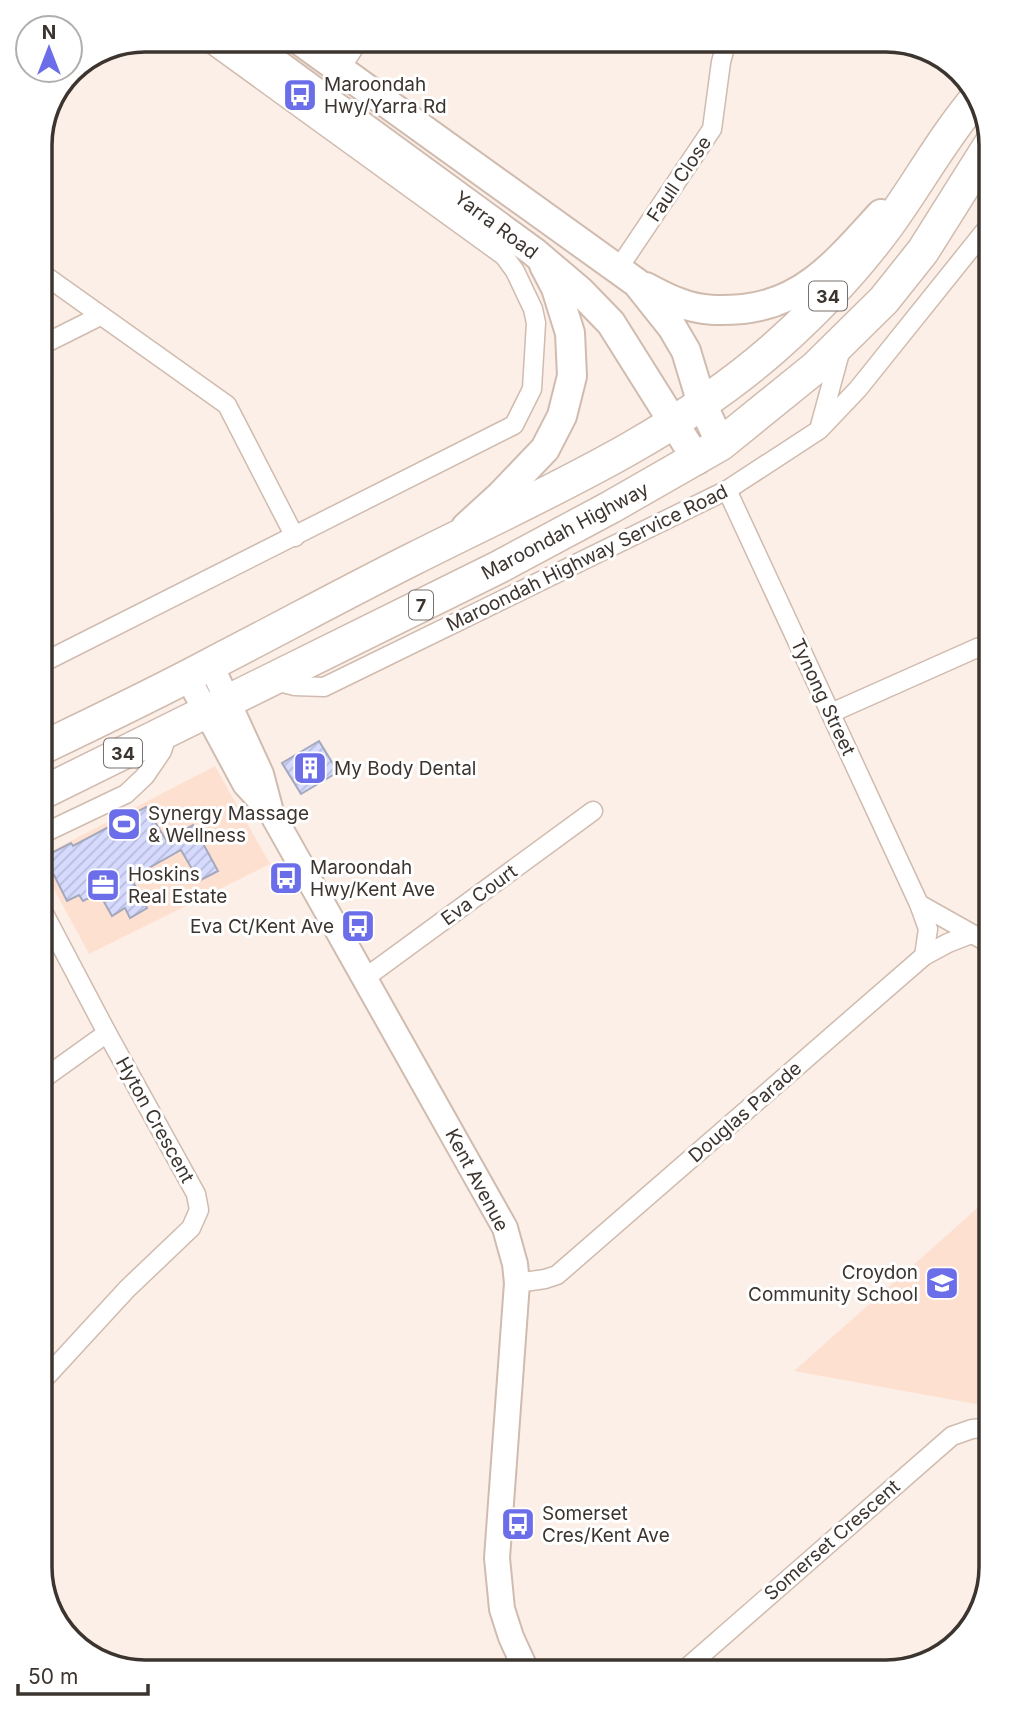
<svg xmlns="http://www.w3.org/2000/svg" width="1032" height="1712" viewBox="0 0 1032 1712" font-family="Inter,sans-serif">
<style>
.built{fill:#fee0d0}
.building{fill:url(#building-hatch);stroke:#a4a8bc;stroke-width:2}
.lines{fill:none;stroke-linecap:round;stroke-linejoin:round}
.street-casing{stroke:#d0bbaf;stroke-width:21}
.secondary-casing{stroke:#d0bbaf;stroke-width:28}
.primary-casing{stroke:#d0bbaf;stroke-width:32}
.highway-casing{stroke:#d0bbaf;stroke-width:35}
.street{stroke:#fff;stroke-width:18}
.secondary{stroke:#fff;stroke-width:24}
.primary{stroke:#fff;stroke-width:28}
.highway{stroke:#fff;stroke-width:32}
.labels{text-anchor:middle;dominant-baseline:central;stroke-width:6;stroke-linejoin:round;paint-order:stroke}
.shield{fill:#fff;stroke:#76716d;stroke-width:2}
.shield-label{font-size:18px;font-weight:bold;fill:#3c342f}
.poi-label{font-size:19px;fill:#3c342f;stroke:#fff;text-anchor:start}
.street-label{font-size:19px;fill:#3c342f;stroke:#fff}
.rim{fill:none;stroke:#3c342f;stroke-width:3.5}
</style>
<defs>
<pattern id="building-hatch" width="6" height="6" patternUnits="userSpaceOnUse" patternTransform="scale(1.75)"><rect width="6" height="6" fill="#d5dafe"/><path d="M-1 1l2-2M0 6l6-6M5 7l2-2" fill="none" stroke="#b8bcda"/></pattern>
</defs>
<rect width="100%" height="100%" fill="#fcefe7"/>
<!-- built -->
<g class="built">
<polygon points="215,766 270,864 89,954 40,863 40,857"/>
<polygon points="992,1195 992,1407 794,1371"/>
</g>
<!-- building -->
<g class="building">
<polygon points="319,741 338,772 301,794 282,763"/>
<polygon points="146,807 166,840 193,825 218,871 199,881 181,850 131,878 147,908 130,918 125,908 112,916 99,893 83,901 79,895 67,901 54,875 50,878 40,859 71,843 73,846"/>
</g>
<g class="lines">
<!-- street casing -->
<g class="street-casing">
<g id="street">
<polyline points="339,71 359,40"/>
<polyline points="618,269 712,129 721,62 727,40"/>
<polyline points="40,272 227,405 295,537"/>
<polyline points="40,346 100,316"/>
<polyline points="820,426 841,349"/>
<polyline points="727,490 919,904 928,929 924,956"/>
<polyline points="40,664 514,425 532,389 536,323 533,309 515,271 504,256 206,40"/>
<polyline points="271,680 295,686 324,687 727,490 819,430 858,389 992,222"/>
<polyline points="831,713 977,648 992,644"/>
<polyline points="40,835 126,794 145,776 162,751 169,730"/>
<polyline points="919,904 992,945"/>
<polyline points="40,906 107,1033 196,1194 199,1210 191,1228 127,1289 47,1376"/>
<polyline points="365,978 593,811"/>
<polyline points="40,1081 107,1033"/>
<polyline points="517,1283 545,1279 557,1275 924,956 948,943 971,934"/>
<polyline points="682,1672 952,1436 972,1429 992,1427"/>
</g>
</g>
<!-- secondary casing -->
<g class="secondary-casing">
<g id="secondary">
<polyline points="211,665 261,774 270,808"/>
<polyline points="187,676 245,784 271,812 505,1228 515,1264 517,1283 497,1558 502,1609 511,1637 527,1672"/>
</g>
</g>
<!-- primary casing -->
<g class="primary-casing">
<g id="primary">
<polyline points="244,40 534,252 580,291 611,323 697,460"/>
<polyline points="299,40 637,283 672,327 686,351 702,404 721,444"/>
<path d="M646 287C657 293 668 299 680 303 701 311 721 311 743 309 807 302 840 258 881 214"/>
<polyline points="466,527 501,495 545,449 562,416 572,376 570,333 556,288 544,265"/>
</g>
</g>
<!-- highway casing -->
<g class="highway-casing">
<g id="highway">
<path d="M40 749C98 721 157 693 213 663 281 628 347 592 415 558 538 496 669 440 773 349 815 312 855 270 888 225 919 182 944 136 978 96"/>
<polyline points="40,794 499,567 611,507 721,444 816,367 884,300 923,251 991,143"/>
</g>
</g>
<!-- street -->
<use href="#street" class="street"/>
<!-- secondary -->
<use href="#secondary" class="secondary"/>
<!-- primary -->
<use href="#primary" class="primary"/>
<!-- highway -->
<use href="#highway" class="highway"/>
</g>
<!-- icons -->
<defs>
<g id="bus-square" transform="scale(1.75)"><rect x="-9" y="-9" width="18" height="18" rx="4" fill="#6b6ee8" stroke="#fff"/><path d="M-5-6H5V4H4V6H2V4H-2V6H-4V4H-5ZM-3.5-4V0h7V-4ZM-3.5 1.2v1.5H-2V1.2ZM2 1.2v1.5H3.5V1.2Z" fill="#fff"/></g>
<g id="building-square" transform="scale(1.75)"><rect x="-9" y="-9" width="18" height="18" rx="4" fill="#6b6ee8" stroke="#fff"/><path d="M-4-6H4V6H1V3H-1V6H-4ZM-2.5-4.3h1.7v1.8h-1.7ZM.8-4.3h1.7v1.8H.8ZM-2.5-1h1.7V.8h-1.7ZM.8-1h1.7V.8H.8Z" fill="#fff"/></g>
<g id="stadium-square" transform="scale(1.75)"><rect x="-9" y="-9" width="18" height="18" rx="4" fill="#6b6ee8" stroke="#fff"/><path d="M0-5a6.5 5 0 1 0 0 10a6.5 5 0 1 0 0-10ZM-3.5-1.8h7v3.6h-7Z" fill="#fff"/></g>
<g id="office-square" transform="scale(1.75)"><rect x="-9" y="-9" width="18" height="18" rx="4" fill="#6b6ee8" stroke="#fff"/><path d="M-6-3h4V-5.5h4V-3h4V5H-6ZM-1-4.5V-3h2v-1.5ZM-6 0V1H6V0Z" fill="#fff"/></g>
<g id="school-square" transform="scale(1.75)"><rect x="-9" y="-9" width="18" height="18" rx="4" fill="#6b6ee8" stroke="#fff"/><path d="M0-5L7-2L0 1L-7-2ZM-4 1L0 2.5L4 1V4Q0 6-4 4Z" fill="#fff"/></g>
</defs>
<g fill-rule="evenodd">
<use href="#bus-square" x="300" y="95"/>
<use href="#building-square" x="310" y="768"/>
<use href="#stadium-square" x="124" y="824"/>
<use href="#bus-square" x="286" y="878"/>
<use href="#office-square" x="103" y="885"/>
<use href="#bus-square" x="358" y="926"/>
<use href="#school-square" x="942" y="1283"/>
<use href="#bus-square" x="518" y="1524"/>
</g>
<g class="labels">
<!-- shield labels -->
<g class="shield">
<rect x="809" y="281.5" width="38" height="29" rx="5"/>
<rect x="409" y="590.5" width="24" height="29" rx="5"/>
<rect x="104" y="738.5" width="38" height="29" rx="5"/>
</g>
<g class="shield-label">
<text x="828" y="296">34</text>
<text x="421" y="605">7</text>
<text x="123" y="753">34</text>
</g>
<!-- poi labels -->
<g class="poi-label">
<text x="324" y="84">Maroondah<tspan x="324" dy="22">Hwy/Yarra Rd</tspan></text>
<text x="334" y="768">My Body Dental</text>
<text x="148" y="813">Synergy Massage<tspan x="148" dy="22">&amp; Wellness</tspan></text>
<text x="310" y="867">Maroondah<tspan x="310" dy="22">Hwy/Kent Ave</tspan></text>
<text x="128" y="874">Hoskins<tspan x="128" dy="22">Real Estate</tspan></text>
<text x="334" y="926" text-anchor="end">Eva Ct/Kent Ave</text>
<text x="918" y="1272" text-anchor="end">Croydon<tspan x="918" dy="22">Community School</tspan></text>
<text x="542" y="1513">Somerset<tspan x="542" dy="22">Cres/Kent Ave</tspan></text>
</g>
<!-- street labels -->
<g class="street-label">
<text transform="translate(679 179) rotate(-56)">Faull Close</text>
<text transform="translate(496 225) rotate(37)">Yarra Road</text>
<text transform="translate(565 531) rotate(-28)">Maroondah Highway</text>
<text transform="translate(587 558) rotate(-26)">Maroondah Highway Service Road</text>
<text transform="translate(823 697) rotate(65)">Tynong Street</text>
<text transform="translate(479 895) rotate(-36)">Eva Court</text>
<text transform="translate(745 1112) rotate(-41)">Douglas Parade</text>
<text transform="translate(155 1120) rotate(61)">Hyton Crescent</text>
<text transform="translate(477 1180) rotate(62)">Kent Avenue</text>
<text transform="translate(832 1540) rotate(-41)">Somerset Crescent</text>
</g>
</g>
<!-- crop -->
<path d="M0 0H1032V1712H0ZM145 52H886A93 93 0 0 1 979 145V1567A93 93 0 0 1 886 1660H145A93 93 0 0 1 52 1567V145A93 93 0 0 1 145 52Z" fill="#fff" fill-rule="evenodd"/>
<path class="rim" d="M145 52H886A93 93 0 0 1 979 145V1567A93 93 0 0 1 886 1660H145A93 93 0 0 1 52 1567V145A93 93 0 0 1 145 52Z"/>
<!-- north arrow -->
<g transform="translate(49 49)"><circle r="33" fill="#ffffff" stroke="#b1aeac" stroke-width="2"/>
<path d="M0-5L12 26L0 18L-12 26Z" fill="#6b6ee8"/>
<text y="-10" font-size="19" font-weight="bold" text-anchor="middle" fill="#3c342f">N</text>
</g>
<!-- scale -->
<path d="M18 1684v10h130v-10" fill="none" stroke="#3c342f" stroke-width="3.5"/>
<text x="28" y="1684" font-size="21" fill="#3c342f" stroke="#ffffff" stroke-width="5" paint-order="stroke">50 m</text>
</svg>
